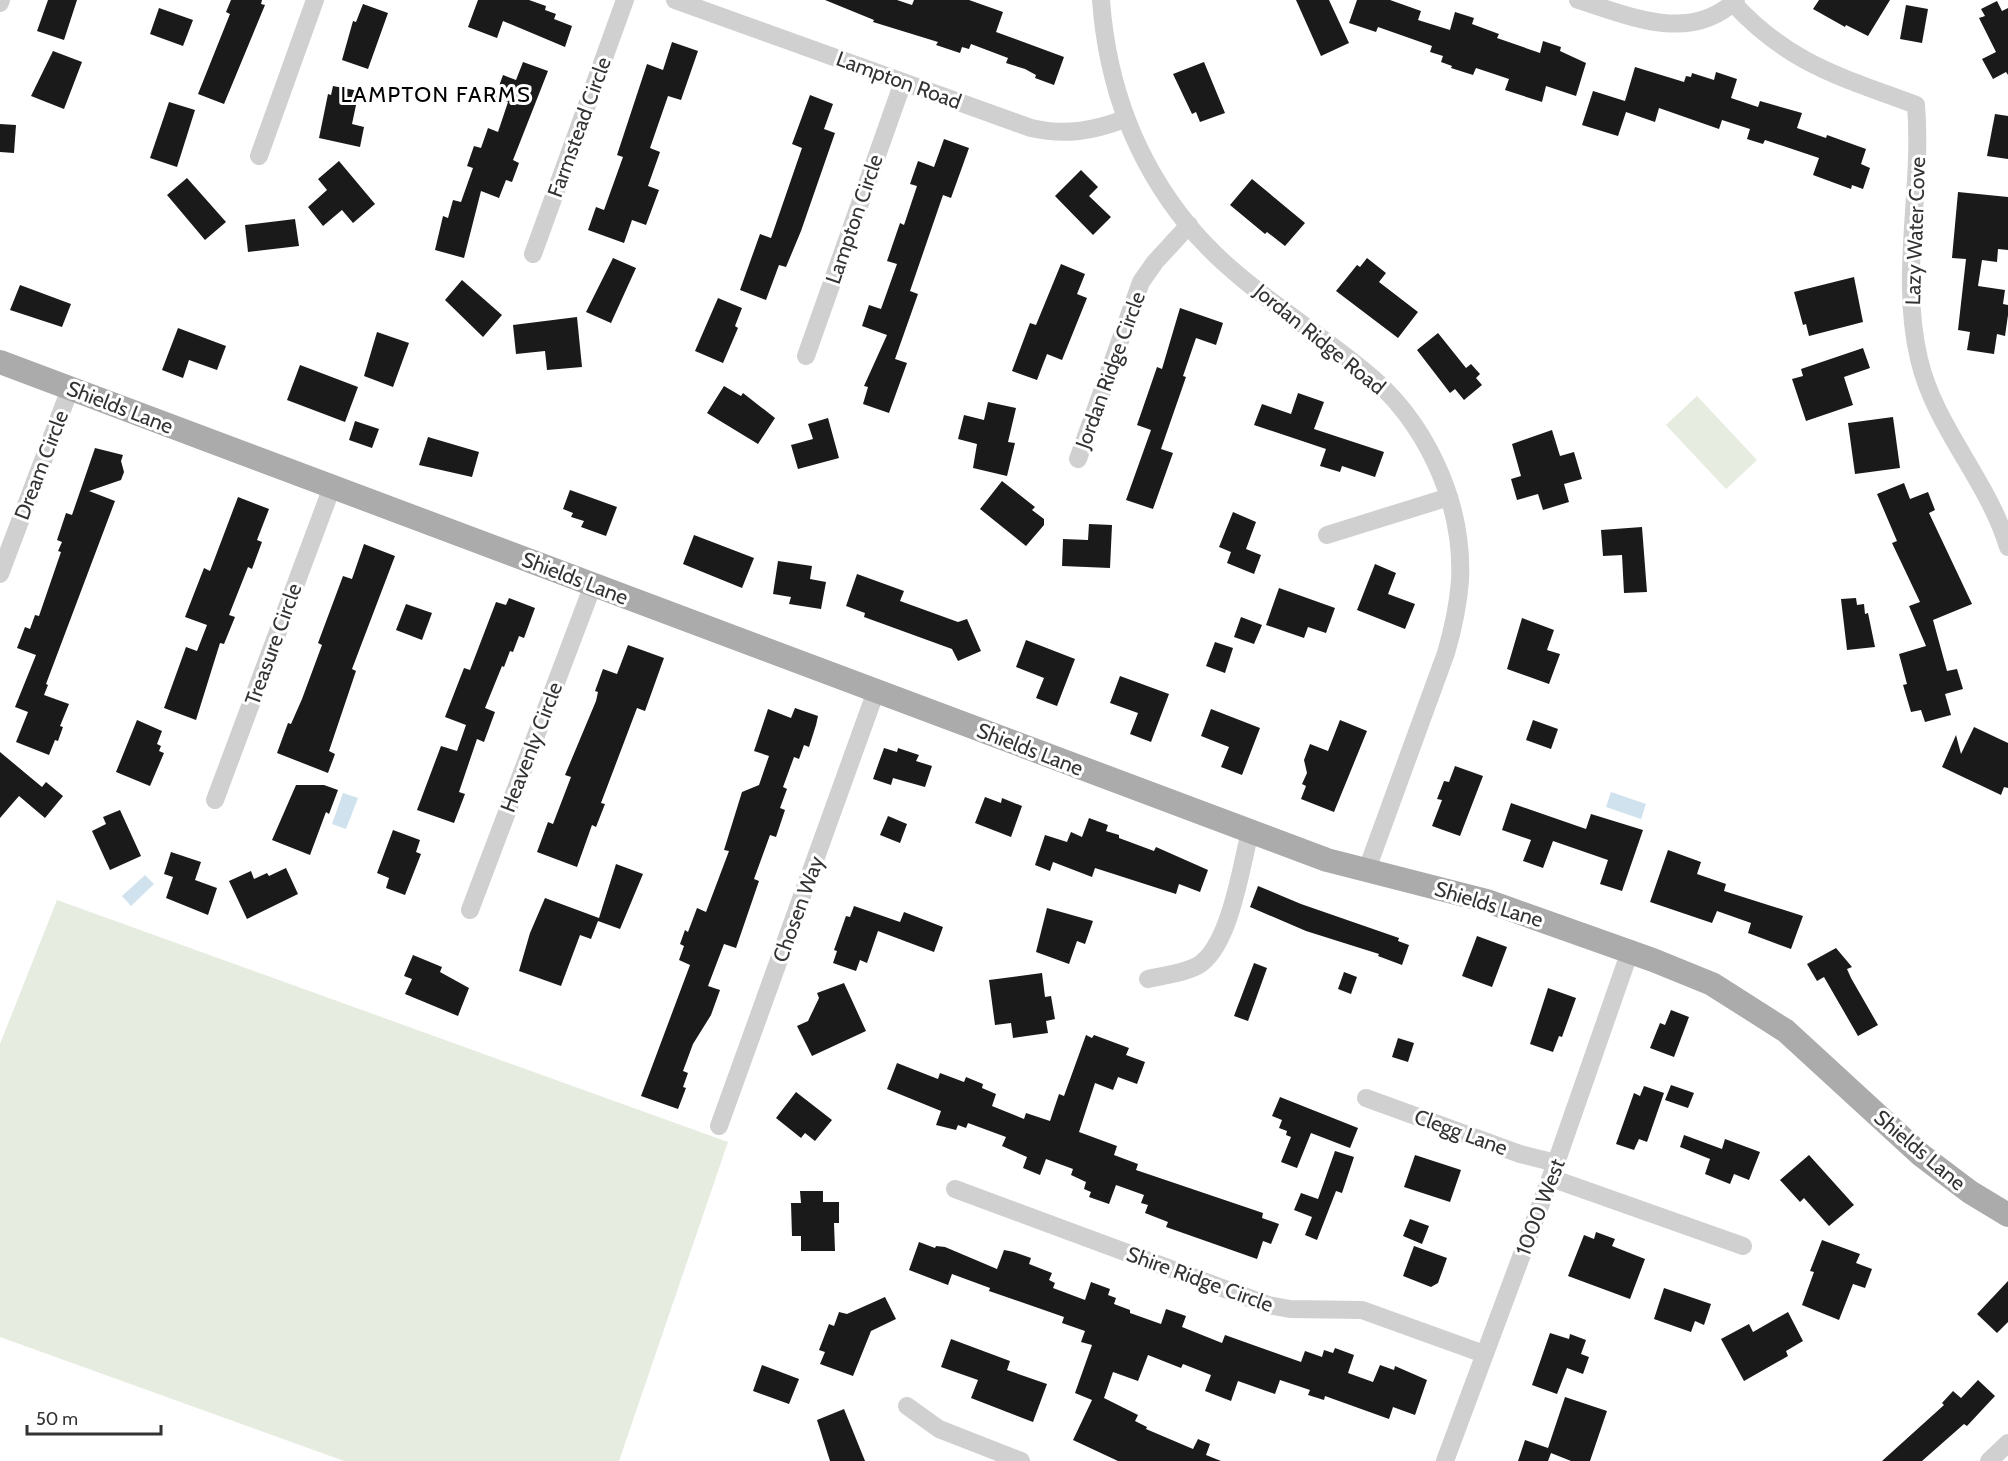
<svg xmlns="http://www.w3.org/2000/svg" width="2008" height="1461" viewBox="0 0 2008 1461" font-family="Cabin,sans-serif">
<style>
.green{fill:#e6ecdf}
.water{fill:#cfe2ee}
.building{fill:#1a1a1a}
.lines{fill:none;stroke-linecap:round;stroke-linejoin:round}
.minor{stroke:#d0d0d0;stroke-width:18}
.major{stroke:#ababab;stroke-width:24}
.labels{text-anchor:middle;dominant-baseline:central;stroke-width:6;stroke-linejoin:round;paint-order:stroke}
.street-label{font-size:21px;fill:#333;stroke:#fff}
.neighbourhood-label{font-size:22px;letter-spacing:1.5px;fill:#000;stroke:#fff}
</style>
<rect width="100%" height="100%" fill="#fff"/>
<!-- green -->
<g class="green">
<polygon points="1697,396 1757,460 1726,489 1666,425"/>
<polygon points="57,900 728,1142 619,1461 344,1461 0,1337 0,1044"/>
</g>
<!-- water -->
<g class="water">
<polygon points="1611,792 1646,804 1641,819 1606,807"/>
<polygon points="343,793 358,798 346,829 332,824"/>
<polygon points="145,875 154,884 131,906 122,896"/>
</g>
<!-- building -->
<g class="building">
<polygon points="48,0 77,0 64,40 37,31"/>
<polygon points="231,0 262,0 261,4 265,5 224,104 198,94 230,14 226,12"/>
<polygon points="478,0 529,0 546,6 545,10 556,14 554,19 572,26 565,47 503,21 497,38 468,27"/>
<polygon points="825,0 897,0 912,5 914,0 969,0 1003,12 996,32 1064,57 1054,85 1035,78 1036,75 1025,69 1006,63 1008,58 971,44 969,49 962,47 960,53 936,45 938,42 873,22 874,20"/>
<polygon points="1296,0 1329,0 1349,43 1321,56"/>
<polygon points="1357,0 1390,0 1421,11 1418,20 1450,30 1455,12 1474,18 1472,24 1499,34 1497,38 1540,53 1543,41 1561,47 1560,51 1586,63 1576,96 1546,86 1542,102 1505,90 1509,79 1476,68 1473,75 1451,68 1452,66 1441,62 1443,56 1430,52 1432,46 1378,27 1376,32 1349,23"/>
<polygon points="1819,0 1890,0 1868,36 1846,25 1845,27 1813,9"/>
<polygon points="1997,1 2002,11 2008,8 2008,75 2006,72 1993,79 1982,59 1996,52 1979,18 1985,16 1981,9"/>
<polygon points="363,4 388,13 368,69 342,60 353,21 356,22"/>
<polygon points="1906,5 1928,9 1922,43 1900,39"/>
<polygon points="159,8 193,20 183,46 150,34"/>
<polygon points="672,42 698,51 681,100 668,96 650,148 660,152 648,186 659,190 646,225 632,220 624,243 588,230 596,207 604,210 623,157 617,155 647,64 663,70"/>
<polygon points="53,51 82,62 64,109 31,96"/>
<polygon points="523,62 548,71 513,160 519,163 512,182 506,180 499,198 481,191 464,258 435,250 443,216 448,218 453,200 461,202 473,168 467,166 474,146 481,148 488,128 498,132 508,102 495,97 503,75 516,80"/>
<polygon points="1204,62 1225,113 1200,122 1196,112 1192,114 1173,74"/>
<polygon points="1635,67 1684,82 1686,76 1691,77 1692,73 1714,80 1716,72 1737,79 1731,98 1758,107 1760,101 1802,113 1797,128 1826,138 1827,135 1866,149 1861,164 1870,168 1863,189 1852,185 1851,189 1813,175 1819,158 1765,140 1763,144 1747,139 1750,129 1722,120 1719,129 1659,108 1655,122 1626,112 1618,136 1582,125 1593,91 1625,101"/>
<polygon points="333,86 359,91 352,124 364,127 360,147 319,138 328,94 331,95"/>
<polygon points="810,95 833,104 824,129 835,133 801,231 786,267 779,265 766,300 740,290 760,234 771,238 802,148 792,144"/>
<polygon points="169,102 195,110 177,167 150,158"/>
<polygon points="1995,114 2008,116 2008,159 1987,156"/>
<polygon points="0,124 16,125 14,153 0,152"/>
<polygon points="944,139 969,148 951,198 943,195 910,291 918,294 895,359 907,363 889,413 863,404 868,387 864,386 887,335 862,326 869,305 881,309 897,264 887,261 900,223 904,225 917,186 910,184 918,161 934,167"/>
<polygon points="339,161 375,204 353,223 342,210 323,226 308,207 327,190 318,179"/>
<polygon points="1081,170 1098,187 1089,196 1111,217 1093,235 1055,196"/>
<polygon points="187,178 226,222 205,240 167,195"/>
<polygon points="1252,179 1305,223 1285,246 1267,232 1265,234 1230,205"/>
<polygon points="1958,192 2008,197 2008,250 1998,249 1997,262 1982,260 1978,286 2005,290 2003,304 2008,305 2008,315 2005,336 1997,334 1994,354 1967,350 1970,332 1958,330 1966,259 1952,258"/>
<polygon points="295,219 299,246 248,252 245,225"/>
<polygon points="613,258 636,268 611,323 586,312"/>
<polygon points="1367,258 1386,273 1379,282 1418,312 1398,338 1336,291 1357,265 1360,267"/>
<polygon points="1061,264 1085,274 1077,294 1087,298 1062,360 1047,354 1037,380 1012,371 1030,323 1036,325"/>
<polygon points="1854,277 1863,322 1809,336 1806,324 1803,325 1794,292"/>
<polygon points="462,280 502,315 483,337 445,300"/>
<polygon points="20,285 71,304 62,327 10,310"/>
<polygon points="718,298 742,308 735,326 738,328 723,363 695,351"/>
<polygon points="1180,308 1223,323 1216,345 1196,338 1183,376 1186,377 1161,449 1173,453 1153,509 1126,500 1151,430 1137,425 1157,367 1162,369"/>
<polygon points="577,317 582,367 547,370 545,351 516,354 513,325"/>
<polygon points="178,328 226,346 217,370 189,360 183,378 162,370"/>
<polygon points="377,332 409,343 393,387 364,376"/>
<polygon points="1438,333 1466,368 1471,364 1480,374 1476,378 1482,385 1464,400 1455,389 1450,393 1417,350"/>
<polygon points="1863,348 1870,368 1844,377 1853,405 1806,421 1792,379 1803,376 1801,369"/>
<polygon points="300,365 358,387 345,422 287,400"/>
<polygon points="724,386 741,396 743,393 775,418 758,444 707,413"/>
<polygon points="1298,393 1324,402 1314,429 1384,452 1375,477 1342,466 1340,472 1320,466 1326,449 1254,425 1262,404 1291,414"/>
<polygon points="988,402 1016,408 1008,442 1015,443 1007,476 973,468 977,444 958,439 964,415 984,420"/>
<polygon points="1893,417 1900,468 1855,474 1848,423"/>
<polygon points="828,418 839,458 798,469 791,445 813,439 808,424"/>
<polygon points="355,421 379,429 372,448 349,440"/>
<polygon points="1552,430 1560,456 1574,452 1582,479 1564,484 1569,502 1543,510 1538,494 1517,500 1511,479 1521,476 1512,444"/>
<polygon points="428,437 479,452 472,477 419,465"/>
<polygon points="95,448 123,455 121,461 124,472 121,480 89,491 115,501 46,684 48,685 44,695 69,704 60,726 63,727 58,741 55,740 49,755 16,742 28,712 15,707 36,655 17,648 25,627 30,629 35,615 39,616 61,552 58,551 62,542 57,540 66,513 72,515"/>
<polygon points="1002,481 1035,507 1032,510 1044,519 1044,525 1026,546 980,509"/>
<polygon points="1904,483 1910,499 1928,492 1935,510 1929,513 1972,604 1933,620 1947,671 1957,669 1963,689 1945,694 1951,715 1925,722 1921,710 1911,712 1903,685 1907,684 1899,654 1926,646 1909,606 1920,602 1892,543 1897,541 1877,494"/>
<polygon points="570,490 617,507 606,536 581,527 584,521 571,517 573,513 563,509"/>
<polygon points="238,497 269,509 257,540 262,542 252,569 248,567 229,615 235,617 224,644 220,643 196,720 164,708 186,647 197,651 207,625 185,617 204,568 210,571"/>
<polygon points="1233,512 1256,522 1246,549 1261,555 1254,574 1227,563 1231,552 1219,547"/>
<polygon points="1089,524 1112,525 1110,568 1062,566 1063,539 1088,540"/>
<polygon points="1642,527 1647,592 1624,593 1622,555 1603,556 1601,530"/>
<polygon points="694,535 754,558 742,588 683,564"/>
<polygon points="364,544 395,556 352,669 356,671 329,751 335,754 328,773 277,753 288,723 291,724 302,699 322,645 318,643 343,576 352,579"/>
<polygon points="778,561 812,566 810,579 826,582 821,609 789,604 791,597 773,594"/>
<polygon points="1375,564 1396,573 1388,594 1415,604 1405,629 1357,610"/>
<polygon points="857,574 904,591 900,601 958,622 967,619 981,651 958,661 952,649 864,617 865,613 846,606"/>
<polygon points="1279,588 1335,608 1326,633 1308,627 1304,638 1266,625"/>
<polygon points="509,598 535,608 524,638 519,636 513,652 510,651 504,667 502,666 485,708 495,712 484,742 477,739 459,792 465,794 454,823 417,810 441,746 457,751 466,725 445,717 464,668 470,670 496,602 506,605"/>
<polygon points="1856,598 1857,605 1864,604 1865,614 1868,613 1875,647 1847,650 1841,599"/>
<polygon points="406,604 432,613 422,640 396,630"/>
<polygon points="1241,617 1262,625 1254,644 1234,637"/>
<polygon points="1522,618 1554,630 1547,650 1560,654 1549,684 1507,669"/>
<polygon points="1026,640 1075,659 1057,706 1036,698 1044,678 1016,667"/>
<polygon points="1215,642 1233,648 1225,673 1206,666"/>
<polygon points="628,645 664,658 645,711 637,708 601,803 605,804 596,827 592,825 577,867 537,852 548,822 553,824 571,777 565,775 596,701 598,692 595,691 603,669 617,674"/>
<polygon points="1120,676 1169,694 1151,742 1130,734 1138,713 1110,703"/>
<polygon points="795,708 818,716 816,725 809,747 804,745 799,759 794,757 783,787 787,789 780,808 785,810 776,837 770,835 754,879 759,881 736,948 724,944 708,986 720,990 711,1015 693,1044 683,1071 688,1073 683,1087 686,1088 678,1109 641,1096 690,965 679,960 684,946 680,944 685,930 688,932 697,908 706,912 729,851 724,850 742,792 759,785 769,756 754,751 768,709 791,718"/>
<polygon points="1211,709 1260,728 1242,775 1221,767 1229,747 1201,736"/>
<polygon points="137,720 162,731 157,744 161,746 159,751 164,753 150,786 116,772"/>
<polygon points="1340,720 1367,731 1334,812 1301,799 1306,786 1302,784 1307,773 1304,760 1310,744 1328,751"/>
<polygon points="1533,720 1558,729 1551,749 1526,740"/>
<polygon points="1974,727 2008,743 2008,788 2004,787 2001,795 1942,767 1956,735 1961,754"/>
<polygon points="884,748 897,752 898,748 919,755 916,761 932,766 925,787 893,778 891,785 873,779"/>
<polygon points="0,752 42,787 46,782 63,796 45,818 19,796 0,818"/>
<polygon points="1455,766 1483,776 1460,836 1432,826 1442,800 1437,799 1444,781 1449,782"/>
<polygon points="296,785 324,785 338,790 329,814 326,812 310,855 272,840"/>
<polygon points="985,797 1001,803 1002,798 1022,806 1011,837 975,823"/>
<polygon points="1511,803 1586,829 1591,814 1643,830 1622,891 1600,884 1608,860 1553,841 1543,868 1523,861 1531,840 1502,830"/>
<polygon points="120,810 141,856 110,870 92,831 106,824 103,817"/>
<polygon points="888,816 907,824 900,843 880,835"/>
<polygon points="1089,818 1108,825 1106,831 1119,835 1119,838 1154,851 1156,847 1208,870 1200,892 1179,884 1176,894 1095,868 1092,877 1053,862 1050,871 1035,865 1045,835 1067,842 1071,832 1082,837"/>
<polygon points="393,830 420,840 416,852 421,854 405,895 386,888 389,878 377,873"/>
<polygon points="1668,850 1701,862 1697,874 1726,884 1724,891 1803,916 1791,949 1748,933 1751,923 1717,911 1712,923 1650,902"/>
<polygon points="171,852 201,862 195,880 217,888 208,915 166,898 173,877 164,874"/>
<polygon points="616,864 643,874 620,929 598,921 591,939 580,935 561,986 519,971 530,933 545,898 599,918"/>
<polygon points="286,868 298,894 247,919 229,881 251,871 254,879 267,873 269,876"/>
<polygon points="1258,886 1301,904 1399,938 1398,941 1409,945 1402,965 1378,956 1379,954 1306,931 1250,907"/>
<polygon points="854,906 900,922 904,912 943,927 934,952 878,931 867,963 860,960 856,971 833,963 837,951 834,950 846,916 850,917"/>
<polygon points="1047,908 1093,921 1085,944 1077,941 1069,964 1036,952"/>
<polygon points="1477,936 1507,947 1492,987 1462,976"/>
<polygon points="1836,948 1852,967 1847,969 1851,978 1878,1025 1858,1036 1824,977 1817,981 1807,964"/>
<polygon points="413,955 442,967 440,972 469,988 458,1016 405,994 412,979 404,976"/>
<polygon points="1254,963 1267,968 1248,1021 1234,1016"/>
<polygon points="1344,972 1357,977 1351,994 1338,989"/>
<polygon points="1042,973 1045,997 1051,996 1055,1019 1046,1021 1048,1033 1013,1038 1011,1023 995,1025 989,980"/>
<polygon points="844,983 866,1031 812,1056 797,1026 808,1021 819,998 817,993"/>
<polygon points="1548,988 1576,998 1562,1037 1559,1036 1553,1052 1530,1044"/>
<polygon points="1671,1010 1689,1017 1674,1057 1650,1048 1660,1023 1665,1025"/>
<polygon points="1086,1035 1092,1038 1094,1035 1129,1048 1126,1055 1145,1062 1137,1084 1118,1077 1113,1090 1095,1083 1079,1132 1117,1146 1114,1155 1138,1164 1136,1170 1263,1213 1262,1218 1279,1224 1271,1244 1263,1241 1257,1259 1166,1227 1168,1222 1145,1213 1148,1205 1141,1203 1144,1195 1116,1185 1109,1204 1089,1197 1091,1192 1084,1189 1086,1182 1071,1175 1073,1169 1046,1159 1040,1175 1023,1168 1027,1157 1002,1146 1006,1137 968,1123 966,1128 958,1125 956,1130 936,1125 941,1111 887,1089 897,1063 938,1079 940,1073 964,1082 966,1077 983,1084 982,1088 996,1094 992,1106 1024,1119 1026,1113 1050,1121 1059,1094 1064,1096"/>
<polygon points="1398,1038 1414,1043 1408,1062 1392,1057"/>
<polygon points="1671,1085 1694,1093 1688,1108 1665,1100"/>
<polygon points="1644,1086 1664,1093 1647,1142 1639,1139 1634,1150 1616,1144 1634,1093 1640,1096"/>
<polygon points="796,1092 832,1120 815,1141 805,1133 801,1138 776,1118"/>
<polygon points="1280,1097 1358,1128 1350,1148 1311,1133 1297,1168 1281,1162 1291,1137 1286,1135 1287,1131 1279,1128 1282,1120 1272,1116"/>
<polygon points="1684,1135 1722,1149 1725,1139 1760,1152 1749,1180 1734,1174 1730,1184 1705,1174 1710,1159 1680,1147"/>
<polygon points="1335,1151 1354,1157 1342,1193 1336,1191 1317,1240 1305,1235 1312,1217 1294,1210 1301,1193 1318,1199"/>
<polygon points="1415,1155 1461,1170 1450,1202 1404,1187"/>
<polygon points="1809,1155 1854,1205 1829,1226 1804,1198 1800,1202 1780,1180"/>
<polygon points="800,1191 823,1191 823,1202 839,1202 839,1223 834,1223 835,1251 801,1251 801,1236 792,1236 791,1203 801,1203"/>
<polygon points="1410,1219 1429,1226 1422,1244 1403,1236"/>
<polygon points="1596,1232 1615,1239 1612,1246 1645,1259 1630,1299 1568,1276 1584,1235 1594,1239"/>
<polygon points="1822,1240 1860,1254 1856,1263 1872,1269 1865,1288 1853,1284 1839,1320 1802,1305 1814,1272 1810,1271"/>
<polygon points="919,1242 935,1248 936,1246 945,1247 997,1269 1004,1250 1014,1252 1031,1258 1029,1264 1052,1273 1049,1280 1055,1283 1053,1288 1085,1300 1091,1282 1110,1289 1108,1295 1116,1298 1114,1304 1130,1310 1130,1313 1161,1324 1166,1309 1186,1316 1182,1327 1222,1343 1225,1335 1301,1362 1305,1351 1322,1357 1324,1350 1333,1353 1335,1348 1354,1355 1348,1373 1373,1382 1380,1365 1394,1370 1395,1366 1427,1380 1415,1415 1393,1407 1389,1419 1325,1396 1324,1400 1308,1395 1310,1390 1280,1380 1275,1394 1238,1381 1231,1401 1205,1391 1211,1375 1183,1364 1181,1368 1148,1355 1138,1381 1113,1372 1104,1398 1138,1415 1135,1421 1147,1427 1146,1429 1193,1449 1198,1439 1210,1444 1206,1455 1221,1461 1118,1461 1073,1440 1092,1400 1075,1393 1092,1345 1081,1342 1085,1331 1062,1323 1064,1317 989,1291 990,1288 952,1274 948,1285 909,1270"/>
<polygon points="1414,1246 1447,1258 1438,1283 1431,1287 1403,1276"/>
<polygon points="2008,1281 2008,1322 1997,1333 1977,1314"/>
<polygon points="1664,1288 1711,1304 1704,1325 1695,1321 1691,1332 1654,1319"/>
<polygon points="885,1297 896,1319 871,1331 853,1376 820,1364 825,1352 819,1350 829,1324 834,1326 839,1312 847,1314"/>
<polygon points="1788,1312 1803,1341 1786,1351 1788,1356 1744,1381 1721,1339 1749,1324 1753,1332"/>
<polygon points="1550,1333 1569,1339 1570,1334 1586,1340 1581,1354 1589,1357 1583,1374 1567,1368 1557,1394 1532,1385"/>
<polygon points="951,1339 1010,1361 1007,1370 1047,1384 1033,1422 971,1398 978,1380 941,1367"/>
<polygon points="762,1365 799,1379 789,1404 753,1391"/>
<polygon points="1978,1380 1995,1396 1967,1426 1964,1424 1922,1461 1882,1461 1944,1405 1942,1403 1953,1391 1961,1398"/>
<polygon points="1565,1397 1607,1411 1590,1461 1571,1461 1551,1453 1548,1461 1518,1461 1525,1440 1548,1448"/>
<polygon points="844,1409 865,1461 830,1461 817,1420"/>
</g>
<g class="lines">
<!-- minor -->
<g class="minor">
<path d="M675 0 1031 128C1066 136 1092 131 1125 119"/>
<path d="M1101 0C1107 83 1135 160 1188 225 1236 284 1305 322 1363 370 1425 419 1464 502 1460 581 1458 606 1453 629 1446 653L1366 872"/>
<path d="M1578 0C1630 16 1690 44 1736 0"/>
<polyline points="0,3 1,0"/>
<path d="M1733 3C1789 64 1841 77 1916 105 1923 190 1899 274 1919 359 1935 428 1988 480 2008 547"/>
<polyline points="259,156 315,0"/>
<polyline points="533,254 625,0"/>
<polyline points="806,356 903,82"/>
<polyline points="1078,459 1141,282 1155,262 1189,225"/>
<polyline points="1327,535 1449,497"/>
<polyline points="0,574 70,389"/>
<polyline points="215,800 332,487"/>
<polyline points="470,910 593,585"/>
<path d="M1148 979C1164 975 1182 974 1197 966 1230 948 1241 866 1250 832"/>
<polyline points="1366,1098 1520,1154 1556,1163"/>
<polyline points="719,1126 876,691"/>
<polyline points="1551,1178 1743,1246"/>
<polyline points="955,1189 1268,1305 1290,1309 1362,1310 1484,1354"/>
<polyline points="907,1406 939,1429 1021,1461"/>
<polyline points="1445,1461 1556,1163 1630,951"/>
<polyline points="1989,1461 2008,1443"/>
</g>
<!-- major -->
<polyline class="major" points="0,362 1327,860 1487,901 1653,960 1712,984 1786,1031 1921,1155 1970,1192 2008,1215"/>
</g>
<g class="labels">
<!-- street labels -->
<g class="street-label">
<text transform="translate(899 80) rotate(20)">Lampton Road</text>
<text transform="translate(579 127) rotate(-70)">Farmstead Circle</text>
<text transform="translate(854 219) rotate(-71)">Lampton Circle</text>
<text transform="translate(1915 231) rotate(-88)">Lazy Water Cove</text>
<text transform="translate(1320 339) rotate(39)">Jordan Ridge Road</text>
<text transform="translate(1110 370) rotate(-70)">Jordan Ridge Circle</text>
<text transform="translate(120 407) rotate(21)">Shields Lane</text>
<text transform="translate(41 465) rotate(-69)">Dream Circle</text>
<text transform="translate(575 578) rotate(21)">Shields Lane</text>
<text transform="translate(273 644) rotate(-70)">Treasure Circle</text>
<text transform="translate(531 747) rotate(-69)">Heavenly Circle</text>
<text transform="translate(1030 749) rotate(21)">Shields Lane</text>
<text transform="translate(1489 904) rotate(17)">Shields Lane</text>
<text transform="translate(798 909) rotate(-70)">Chosen Way</text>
<text transform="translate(1461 1132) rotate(20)">Clegg Lane</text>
<text transform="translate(1920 1150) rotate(40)">Shields Lane</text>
<text transform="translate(1540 1207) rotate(-69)">1000 West</text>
<text transform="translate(1200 1279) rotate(20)">Shire Ridge Circle</text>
</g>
<!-- neighbourhood labels -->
<g class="neighbourhood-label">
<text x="436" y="94">LAMPTON FARMS</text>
</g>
</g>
<!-- scale -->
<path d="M27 1425v9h134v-9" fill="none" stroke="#333333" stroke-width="3"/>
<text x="36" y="1425" font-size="18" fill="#333333" stroke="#ffffff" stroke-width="4.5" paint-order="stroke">50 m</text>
</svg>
